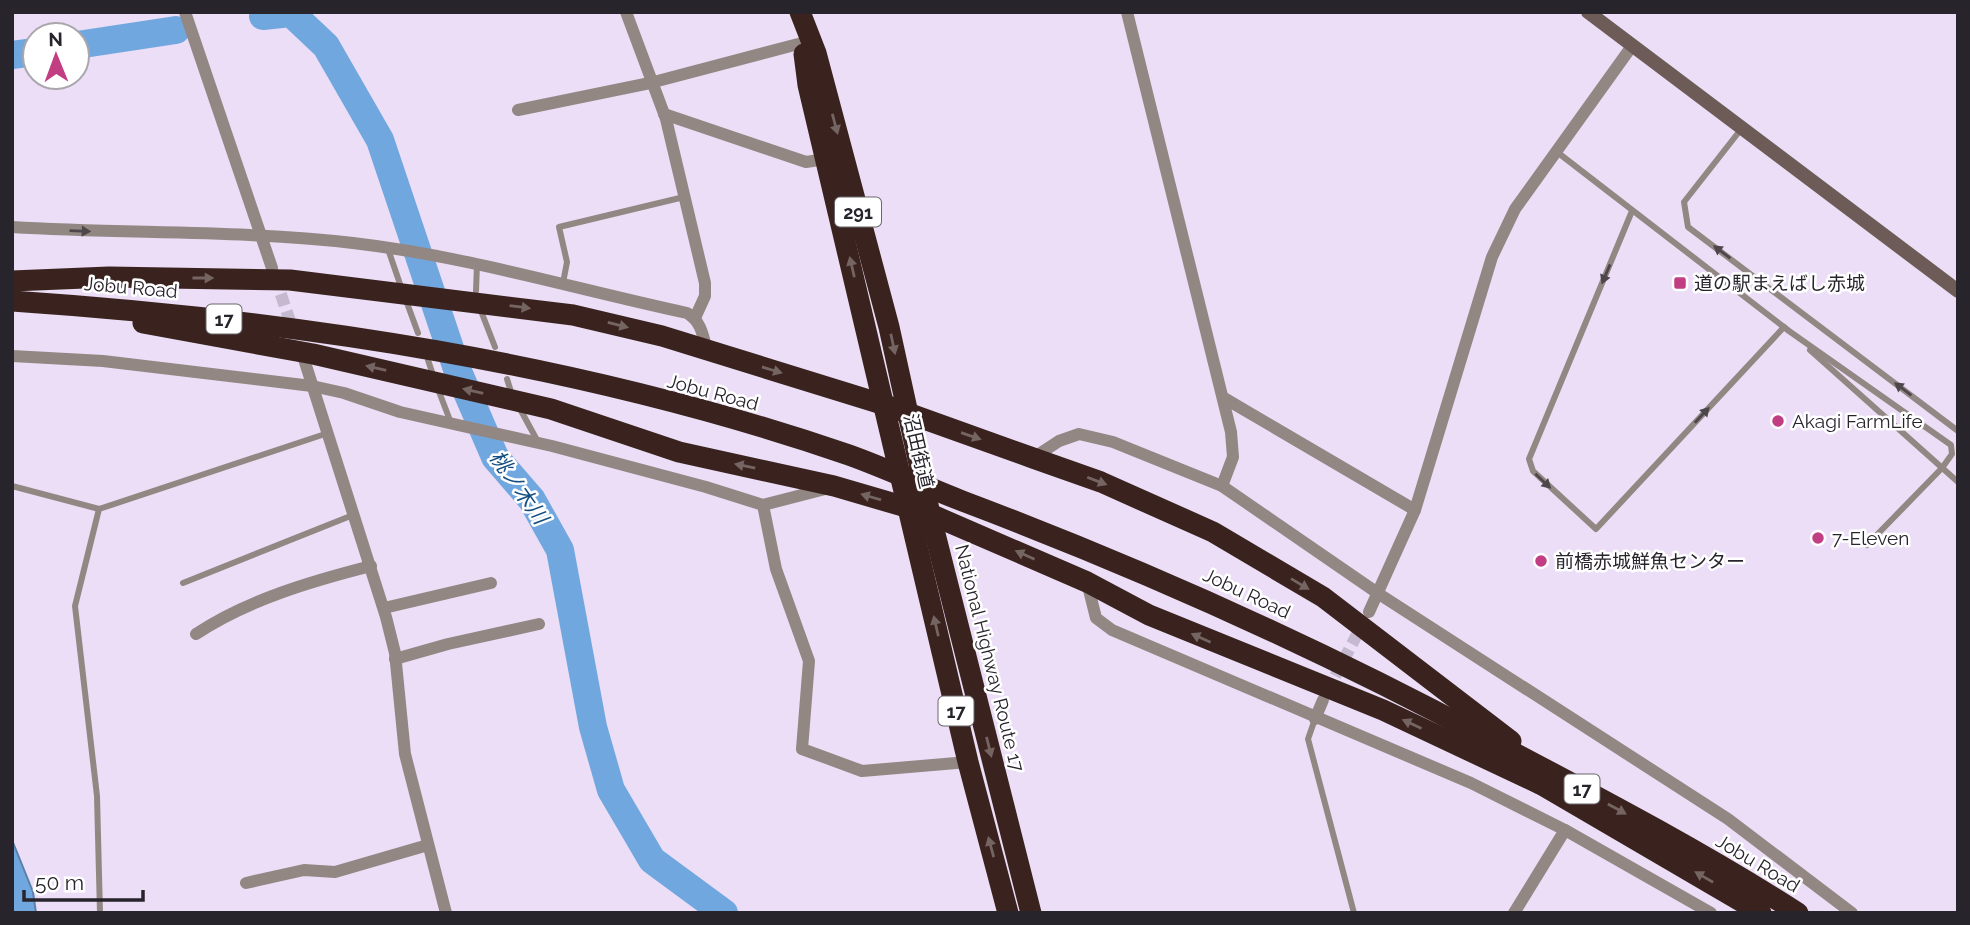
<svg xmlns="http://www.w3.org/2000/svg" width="1970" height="925" viewBox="0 0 1970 925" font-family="Raleway,'Noto Sans JP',sans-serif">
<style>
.water{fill:#71a7df;stroke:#5b80a9;stroke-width:2}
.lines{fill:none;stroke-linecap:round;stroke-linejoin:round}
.stream{stroke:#5b80a9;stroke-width:4.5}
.river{stroke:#71a7df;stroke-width:28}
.street-tunnel{stroke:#c4b9ce;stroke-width:12;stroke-dasharray:12 6;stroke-linecap:butt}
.lane{stroke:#938784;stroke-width:6}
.street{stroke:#938784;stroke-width:12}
.secondary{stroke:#6d5b57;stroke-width:14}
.highway{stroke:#3a231f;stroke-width:21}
.oneway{fill:#756562}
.oneway2{fill:#4d474b}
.poi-dot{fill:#c13e83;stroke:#fff;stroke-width:2.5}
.labels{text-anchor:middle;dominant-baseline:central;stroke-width:5;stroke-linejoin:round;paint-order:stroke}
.shield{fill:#fff;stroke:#68666b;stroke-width:2}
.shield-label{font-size:18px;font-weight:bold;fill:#28242c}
.poi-label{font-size:19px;fill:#28242c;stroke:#fff;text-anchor:start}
.street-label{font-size:19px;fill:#28242c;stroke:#fff}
.water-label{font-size:21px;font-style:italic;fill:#144e82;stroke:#fff}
</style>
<rect width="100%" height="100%" fill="#ebdef6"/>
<!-- water -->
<polygon class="water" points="12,840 33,892 36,913 12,913"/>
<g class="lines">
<!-- stream -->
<polyline class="stream" points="290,12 291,13"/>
<!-- river -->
<g class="river">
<polyline points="263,16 291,13 326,46 380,140 457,369 495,457 532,500 560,550 593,727 611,790 652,860 724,913"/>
<polyline points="77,45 176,30"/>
<polyline points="12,55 35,52"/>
</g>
<!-- street-tunnel -->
<g class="street-tunnel">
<polyline points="275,277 294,333"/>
<polyline points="1327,692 1364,621"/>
</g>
<!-- lane -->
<g class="lane">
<polyline points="1742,128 1684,202 1688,227 1958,431"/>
<polyline points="1557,152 1789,331 1951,445 1952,454 1942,468 1867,545"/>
<polyline points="1632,211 1529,459 1533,471 1596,529 1784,327"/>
<polyline points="388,249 400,284"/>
<polyline points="563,283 567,262 559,227 684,197"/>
<polyline points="476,291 477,264"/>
<polyline points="407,303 418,333"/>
<polyline points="481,311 495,347"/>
<polyline points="1810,350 1958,482"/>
<polyline points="428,360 432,372"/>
<polyline points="507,379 512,395"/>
<polyline points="438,389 451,423"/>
<polyline points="519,407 538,442"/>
<polyline points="12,486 99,509 328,433"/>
<polyline points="99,509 75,606 97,796 100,913"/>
<polyline points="183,583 353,515"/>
<polyline points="1315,719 1308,739 1354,913"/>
</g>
<!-- street -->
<g class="street">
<polyline points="185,12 272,268"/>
<polyline points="626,12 666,119 705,283 705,296 695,318"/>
<polyline points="1127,12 1231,432 1233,457 1222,486"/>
<polyline points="518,110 650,83 802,43"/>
<polyline points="664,114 806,162 826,159"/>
<path d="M12 227C126 234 240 230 353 243 466 256 575 289 687 313 701 321 703 335 707 351"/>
<polyline points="12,356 103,361 312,386 344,393 400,412 552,446 706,487 763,505 829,488"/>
<polyline points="303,356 386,617 395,653 405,754 446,913"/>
<polyline points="1224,398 1415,510"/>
<polyline points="1033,458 1059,441 1079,434 1113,442 1222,486 1379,594 1728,819 1852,913"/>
<polyline points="763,505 776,569 809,661 802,749 862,771 968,762"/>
<polyline points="1087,582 1096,618 1112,630 1471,783 1565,830 1711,913"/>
<polyline points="384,608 491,583"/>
<polyline points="1369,612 1415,510 1492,257 1515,209 1632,46"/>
<path d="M196 634C247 600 312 581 371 566"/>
<polyline points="395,659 448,644 539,624"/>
<polyline points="1315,719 1323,700"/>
<polyline points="246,883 304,870 335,872 428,845"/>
<polyline points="1514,913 1565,830"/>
</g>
<!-- secondary -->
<polyline class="secondary" points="1588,12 1958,291"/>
<!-- highway -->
<g class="highway">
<polyline points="800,12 816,53 889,327 930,514 1031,913"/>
<polyline points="804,54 808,85 968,762 1008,913"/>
<polyline points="12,281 109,277 290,280 573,315 662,336 885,405 1033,458 1101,482 1213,532 1323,597 1511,741"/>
<path d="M12 301C294 320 581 363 849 455 888 469 926 487 965 502 1145 570 1318 648 1488 739 1592 794 1698 849 1798 913"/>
<polyline points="143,323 313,354 551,409 679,452 834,486 930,514 1087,582 1149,615 1383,710 1540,784"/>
<polyline points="1530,778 1761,913"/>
</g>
</g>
<!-- one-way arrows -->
<defs><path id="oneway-solid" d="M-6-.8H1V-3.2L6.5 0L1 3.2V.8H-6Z" transform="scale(1.75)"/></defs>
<g class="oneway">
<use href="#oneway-solid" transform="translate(835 124) rotate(75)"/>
<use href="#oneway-solid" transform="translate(852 267) rotate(-103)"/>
<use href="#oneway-solid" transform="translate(203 278)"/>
<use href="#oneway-solid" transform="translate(520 307) rotate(7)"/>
<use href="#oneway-solid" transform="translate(618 325) rotate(14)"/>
<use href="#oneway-solid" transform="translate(893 344) rotate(78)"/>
<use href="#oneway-solid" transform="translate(376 368) rotate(-167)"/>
<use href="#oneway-solid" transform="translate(772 370) rotate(17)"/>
<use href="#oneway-solid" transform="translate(473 391) rotate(-167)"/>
<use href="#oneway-solid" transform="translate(971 436) rotate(19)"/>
<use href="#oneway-solid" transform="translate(745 466) rotate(-168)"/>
<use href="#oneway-solid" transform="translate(1097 481) rotate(21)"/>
<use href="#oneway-solid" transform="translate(871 497) rotate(-164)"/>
<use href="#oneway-solid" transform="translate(1025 555) rotate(-156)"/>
<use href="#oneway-solid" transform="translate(1300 584) rotate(31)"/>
<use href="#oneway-solid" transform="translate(936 626) rotate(-103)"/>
<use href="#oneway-solid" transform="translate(1201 638) rotate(-156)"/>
<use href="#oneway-solid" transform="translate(1412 724) rotate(-155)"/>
<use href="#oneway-solid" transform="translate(989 747) rotate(76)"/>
<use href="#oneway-solid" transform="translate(1617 809) rotate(29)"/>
<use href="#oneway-solid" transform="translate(991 847) rotate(-105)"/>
<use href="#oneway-solid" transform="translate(1704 877) rotate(-150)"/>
</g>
<g class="oneway2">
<use href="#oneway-solid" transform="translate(80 231) rotate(2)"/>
<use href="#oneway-solid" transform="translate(1722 252) rotate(-143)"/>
<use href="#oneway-solid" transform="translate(1606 274) rotate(113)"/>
<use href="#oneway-solid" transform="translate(1903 389) rotate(-143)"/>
<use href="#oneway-solid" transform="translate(1702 415) rotate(-47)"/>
<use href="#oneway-solid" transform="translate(1543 481) rotate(43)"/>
</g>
<!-- markers -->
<g class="poi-dot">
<rect x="1673" y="276" width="14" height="14" rx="3.5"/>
<circle cx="1778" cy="421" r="7"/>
<circle cx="1818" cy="538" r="7"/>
<circle cx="1541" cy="561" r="7"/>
</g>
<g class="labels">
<!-- shield labels -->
<g class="shield">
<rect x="835" y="197.5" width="46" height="29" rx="5"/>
<rect x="206.5" y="304.5" width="35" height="29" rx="5"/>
<rect x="938.5" y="696.5" width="35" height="29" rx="5"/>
<rect x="1564.5" y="774.5" width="35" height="29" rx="5"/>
</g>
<g class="shield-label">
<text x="858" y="212">291</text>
<text x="224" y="319">17</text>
<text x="956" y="711">17</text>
<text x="1582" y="789">17</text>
</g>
<!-- poi labels -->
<g class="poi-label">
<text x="1694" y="283">道の駅まえばし赤城</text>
<text x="1792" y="421">Akagi FarmLife</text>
<text x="1832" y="538">7-Eleven</text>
<text x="1555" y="561">前橋赤城鮮魚センター</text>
</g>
<!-- street labels -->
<g class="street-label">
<text transform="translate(131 287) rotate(5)">Jobu Road</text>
<text transform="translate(713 392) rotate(15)">Jobu Road</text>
<text transform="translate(919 451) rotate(77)">沼田街道</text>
<text transform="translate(1247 593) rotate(25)">Jobu Road</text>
<text transform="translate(990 658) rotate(76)">National Highway Route 17</text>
<text transform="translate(1758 863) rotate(31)">Jobu Road</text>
</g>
<!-- water labels -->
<g class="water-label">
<text transform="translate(519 487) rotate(55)">桃ノ木川</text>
</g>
</g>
<!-- border -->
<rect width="1970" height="925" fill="none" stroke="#28242c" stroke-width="28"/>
<!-- north arrow -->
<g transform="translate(56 56) rotate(359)"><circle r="33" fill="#ffffff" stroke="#a9a7ab" stroke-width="2"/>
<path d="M0-5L12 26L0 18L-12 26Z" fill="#c13e83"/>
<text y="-10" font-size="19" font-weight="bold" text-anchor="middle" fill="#28242c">N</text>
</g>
<!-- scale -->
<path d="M24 890v10h119v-10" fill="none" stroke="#28242c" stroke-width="3.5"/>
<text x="35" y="890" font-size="21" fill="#28242c" stroke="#ffffff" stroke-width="5" paint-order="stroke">50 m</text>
</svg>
